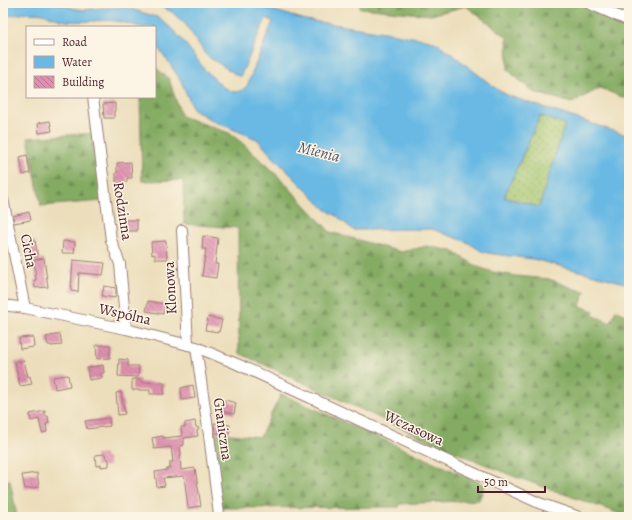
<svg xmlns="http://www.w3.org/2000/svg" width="632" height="520" viewBox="0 0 632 520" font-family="Alegreya,serif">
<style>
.grass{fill:url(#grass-dots);stroke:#78724d}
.forest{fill:url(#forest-firs);stroke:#676546}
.water{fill:#69b9e4;stroke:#5a6c88;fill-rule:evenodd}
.building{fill:url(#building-back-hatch)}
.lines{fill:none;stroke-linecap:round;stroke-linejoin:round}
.minor-casing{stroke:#9b7e73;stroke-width:12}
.minor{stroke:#fff;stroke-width:10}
.labels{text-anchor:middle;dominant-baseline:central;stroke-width:3;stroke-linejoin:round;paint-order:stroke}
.street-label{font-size:15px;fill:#4a1f2b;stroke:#fcf5e5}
.water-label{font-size:16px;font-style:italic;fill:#55556c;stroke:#fcf5e5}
</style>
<defs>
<pattern id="grass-dots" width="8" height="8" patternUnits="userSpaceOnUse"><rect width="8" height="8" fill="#a5c66f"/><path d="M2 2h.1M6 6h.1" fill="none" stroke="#88a05b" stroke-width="1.8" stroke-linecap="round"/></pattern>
<pattern id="forest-firs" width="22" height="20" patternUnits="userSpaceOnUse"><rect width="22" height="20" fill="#84ab62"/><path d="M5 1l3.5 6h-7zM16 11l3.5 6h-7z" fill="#6e8b51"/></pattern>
<pattern id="building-back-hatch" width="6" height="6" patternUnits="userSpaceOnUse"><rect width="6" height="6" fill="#df8faf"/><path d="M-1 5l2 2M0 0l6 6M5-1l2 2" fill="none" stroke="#b7748f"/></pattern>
</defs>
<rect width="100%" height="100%" fill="#fcf5e5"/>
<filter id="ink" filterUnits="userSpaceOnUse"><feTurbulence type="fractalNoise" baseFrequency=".025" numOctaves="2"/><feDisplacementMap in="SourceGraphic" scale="8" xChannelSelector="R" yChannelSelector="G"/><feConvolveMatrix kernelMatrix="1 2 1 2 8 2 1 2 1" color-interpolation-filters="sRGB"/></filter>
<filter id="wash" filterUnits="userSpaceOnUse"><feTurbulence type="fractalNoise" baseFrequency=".012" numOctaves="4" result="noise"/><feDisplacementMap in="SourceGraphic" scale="16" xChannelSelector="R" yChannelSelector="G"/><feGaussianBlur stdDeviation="0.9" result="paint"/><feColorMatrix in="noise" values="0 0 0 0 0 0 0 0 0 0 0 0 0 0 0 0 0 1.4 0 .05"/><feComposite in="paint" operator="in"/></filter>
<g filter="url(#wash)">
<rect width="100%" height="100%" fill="#ecdebb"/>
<!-- grass -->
<polygon class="grass" points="540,116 565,124 539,207 504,197"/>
<!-- forest -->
<g class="forest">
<polygon points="360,3 629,3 629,100 600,88 572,103 533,92 508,70 507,37 466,6 431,15 360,8"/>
<polygon points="155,67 169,79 181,116 229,133 241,142 282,180 330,232 401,252 427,246 452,251 478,267 493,272 516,276 549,279 575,289 585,291 580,306 594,311 592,315 611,323 616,310 629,317 629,517 513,476 438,445 239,353 238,228 184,224 183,180 142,181 140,97 155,97"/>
<polygon points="94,133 102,201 41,206 28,138"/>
<polygon points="281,394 485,485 479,500 400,504 399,507 220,508 211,432 260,437"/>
<polygon points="10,480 17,517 3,517 3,481"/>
</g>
<!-- water -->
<path class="water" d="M3 3H56L72 8 84 10 102 8 124 7 157 17 170 27 184 42 205 70 223 87 234 92 241 91 247 86 273 21 266 18 240 77 207 56 186 25 172 12 153 3H248L306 20 384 32 423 39 437 43 448 51 498 90 509 96 629 136V284L533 259 494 254 483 252 467 242 432 229 353 230 337 216 325 209 273 157 257 139 213 121 193 109 181 81 170 64 155 43V27C149 27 142 28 137 26 130 24 123 22 116 21 99 19 83 23 67 21 58 20 51 16 43 14 30 12 15 14 3 17ZM540 116 565 124 539 207 504 197Z"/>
<g id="blocks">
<!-- building -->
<g class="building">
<polygon points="115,103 115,111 114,111 114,118 104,118 103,104"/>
<polygon points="50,121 52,131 39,133 38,123"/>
<polygon points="27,155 30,173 23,175 20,157"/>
<polygon points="131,162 132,178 127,178 127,182 116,183 116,173 117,173 117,163"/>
<polygon points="29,212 31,220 14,223 13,216"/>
<rect x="125" y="220" width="12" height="11"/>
<polygon points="203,236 218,238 215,264 218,264 216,278 202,276 206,249 202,249"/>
<polygon points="35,241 38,256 28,258 26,242"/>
<polygon points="63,241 75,242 74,253 62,253"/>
<polygon points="166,241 167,259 155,259 155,254 152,255 151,242"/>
<polygon points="44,258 48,287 35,288 34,280 36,280 34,260"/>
<polygon points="73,260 105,263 103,275 79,273 78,292 71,291"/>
<polygon points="104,286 116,288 116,292 115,298 102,296"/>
<polygon points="148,301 165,304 163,314 146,311"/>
<polygon points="208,317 222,320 219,332 205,330"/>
<polygon points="60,334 62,345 51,346 51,345 48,345 46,337"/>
<polygon points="33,337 34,347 20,349 19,338"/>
<polygon points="96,345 110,345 110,358 97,359"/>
<polygon points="119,359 128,360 128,366 139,366 138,377 118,376"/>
<polygon points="24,361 28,377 30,376 32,384 20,386 15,362"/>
<polygon points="103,365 104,373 101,373 102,378 89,380 87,368"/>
<polygon points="68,375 70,386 55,389 53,377"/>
<polygon points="132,379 140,379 140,382 164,383 164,394 150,394 150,390 132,390"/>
<polygon points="193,385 195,398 182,400 181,388"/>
<polygon points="121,392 125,414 118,415 116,393"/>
<polygon points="225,400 236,403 234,414 222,411"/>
<polygon points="45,411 45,416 48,416 49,423 46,424 47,432 42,433 39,419 31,421 30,414"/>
<polygon points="109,418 110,426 87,429 85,421"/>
<polygon points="195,421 196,427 199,428 197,431 198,436 184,438 184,445 180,446 181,455 180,455 181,470 195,468 201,506 188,508 184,476 163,478 165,486 157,487 155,472 167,470 167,469 170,468 170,462 173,462 171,447 154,449 152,438 163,436 163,438 182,436 181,427 185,427 185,423"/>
<polygon points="214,423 230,425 229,434 215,433"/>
<polygon points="105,454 106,458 107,458 107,459 109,459 109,466 101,467 101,465 96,466 95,455"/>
<polygon points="37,473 39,487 25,489 22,475"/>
</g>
</g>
</g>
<g filter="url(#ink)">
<use href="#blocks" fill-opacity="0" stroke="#9b7e73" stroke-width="1"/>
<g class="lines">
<!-- minor casing -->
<g class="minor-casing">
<g id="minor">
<polyline points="588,3 629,21"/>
<polyline points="93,97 111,240 120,264 126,329"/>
<polyline points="3,199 25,308"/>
<polyline points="182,230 188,345"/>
<polyline points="3,305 25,308 126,329 196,347 237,364 539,503 579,517"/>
<polyline points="196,347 209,435 219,515"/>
</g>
</g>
<!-- minor -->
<use href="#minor" class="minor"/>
</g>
</g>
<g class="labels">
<!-- street labels -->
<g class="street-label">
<text transform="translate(123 211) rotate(81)">Rodzinna</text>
<text transform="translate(29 251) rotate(79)">Cicha</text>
<text transform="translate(170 288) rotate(-93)">Klonowa</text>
<text transform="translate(125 314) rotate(13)">Wspólna</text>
<text transform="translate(414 428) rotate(25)">Wczasowa</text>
<text transform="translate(223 429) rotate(82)">Graniczna</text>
</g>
<!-- water labels -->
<g class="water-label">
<text transform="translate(319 152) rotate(14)">Mienia</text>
</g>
</g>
<!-- margin -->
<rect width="632" height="520" fill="none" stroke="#fcf5e5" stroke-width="16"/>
<!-- legend -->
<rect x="26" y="26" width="130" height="72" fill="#fcf5e5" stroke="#b59f9b"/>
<rect x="34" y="39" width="20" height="6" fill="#ffffff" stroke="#b59f9b"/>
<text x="62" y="46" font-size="12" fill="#4a1f2b">Road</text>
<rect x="34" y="56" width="20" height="12" fill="#69b9e4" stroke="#b59f9b"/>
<text x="62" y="66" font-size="12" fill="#4a1f2b">Water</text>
<rect x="34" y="76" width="20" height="12" fill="url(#building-back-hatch)" stroke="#b59f9b"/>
<text x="62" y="86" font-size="12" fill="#4a1f2b">Building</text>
<!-- scale -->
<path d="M478 486v6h67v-6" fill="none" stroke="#4a1f2b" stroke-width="2"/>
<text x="484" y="486" font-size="12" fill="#4a1f2b" stroke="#fcf5e5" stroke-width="3" paint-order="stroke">50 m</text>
</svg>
